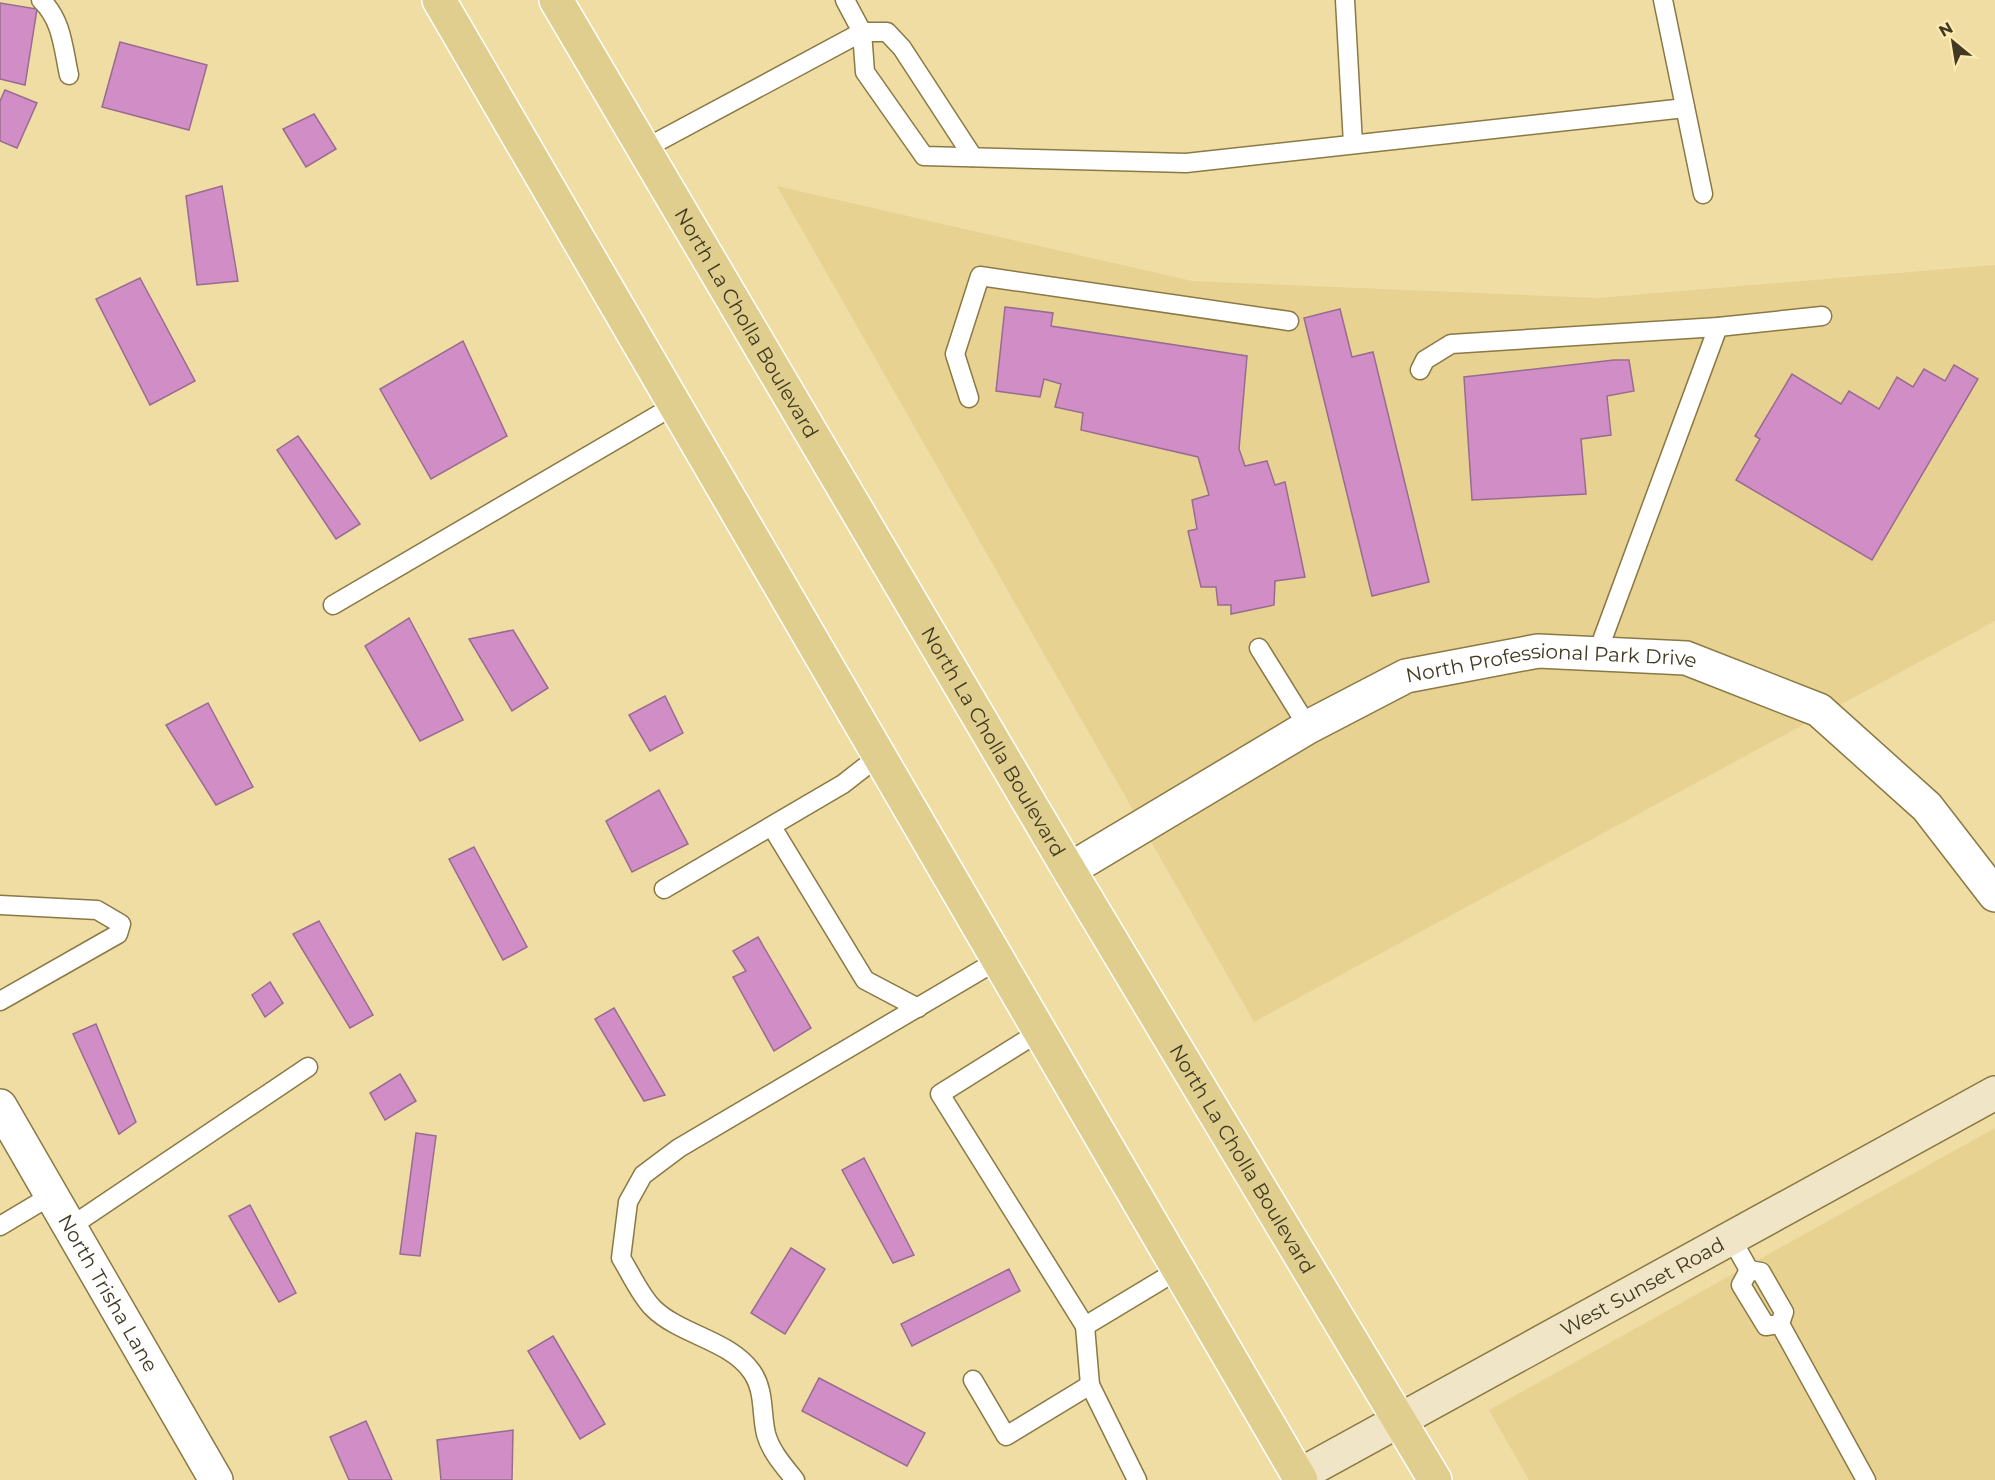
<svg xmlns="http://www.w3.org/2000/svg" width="1995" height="1480" viewBox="0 0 1995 1480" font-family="Montserrat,sans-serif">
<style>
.built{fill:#e7d292}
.building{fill:#d18dc6;stroke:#986c90;stroke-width:1.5}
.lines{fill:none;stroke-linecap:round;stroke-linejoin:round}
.lane-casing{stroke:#8a7944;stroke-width:21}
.street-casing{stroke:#8a7944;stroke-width:36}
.secondary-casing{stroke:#8a7944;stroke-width:36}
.primary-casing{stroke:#fff;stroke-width:36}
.lane{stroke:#fff;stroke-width:18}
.street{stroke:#fff;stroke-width:33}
.secondary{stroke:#f0e6c7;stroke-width:33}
.primary{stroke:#e0ce8f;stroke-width:33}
.labels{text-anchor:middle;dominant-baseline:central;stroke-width:4.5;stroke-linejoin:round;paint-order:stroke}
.street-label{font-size:20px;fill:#413922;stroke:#fceab1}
</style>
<rect width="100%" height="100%" fill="#efdda4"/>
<!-- built -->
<g class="built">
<polygon points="777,186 1192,281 1598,298 1995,265 1995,621 1254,1022"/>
<polygon points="1995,1128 1995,1480 1529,1480 1489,1410"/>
</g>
<!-- building -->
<g class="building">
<polygon points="0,3 37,9 25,85 0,79"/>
<polygon points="120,42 207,65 189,130 102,107"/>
<polygon points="5,90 37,103 17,148 0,141 0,101"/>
<polygon points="314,114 336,149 306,167 283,129"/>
<polygon points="222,186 238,281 197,285 186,196"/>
<polygon points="140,278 195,381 150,405 96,299"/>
<polygon points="1005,307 1053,313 1051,326 1247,356 1239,449 1245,466 1267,461 1275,485 1285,482 1305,577 1275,581 1274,605 1231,614 1231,605 1218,605 1216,587 1201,587 1188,531 1197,529 1192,500 1209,495 1198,457 1081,430 1083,413 1055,407 1061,384 1044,379 1040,397 996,391"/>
<polygon points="1340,309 1352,357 1373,352 1429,582 1372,596 1304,318"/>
<polygon points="463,341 507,436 431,479 380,389"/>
<polygon points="1614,360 1629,360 1634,391 1607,396 1611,435 1581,439 1586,494 1472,500 1464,377"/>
<polygon points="1954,365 1978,379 1872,560 1736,480 1760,439 1755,436 1792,374 1841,404 1849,391 1879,409 1897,377 1913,387 1924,369 1945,381"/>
<polygon points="298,436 360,524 336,539 277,450"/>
<polygon points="409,618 463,720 420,741 365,646"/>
<polygon points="513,630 548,688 512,711 469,639"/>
<polygon points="665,696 683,733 650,751 629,715"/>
<polygon points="208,703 253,787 216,805 166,725"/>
<polygon points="659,790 688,844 632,872 606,821"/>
<polygon points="474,847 527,947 503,960 449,859"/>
<polygon points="319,921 373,1015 350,1028 293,934"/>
<polygon points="758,937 811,1028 774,1051 733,977 746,971 733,951"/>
<polygon points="270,982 283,1003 265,1017 252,995"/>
<polygon points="614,1008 665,1095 644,1101 595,1019"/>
<polygon points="96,1024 136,1122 119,1134 73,1034"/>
<polygon points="400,1074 416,1101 385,1120 370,1093"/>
<polygon points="416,1133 436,1136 420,1256 400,1254"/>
<polygon points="864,1158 914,1255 893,1263 842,1170"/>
<polygon points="250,1205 296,1293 279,1302 229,1216"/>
<polygon points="791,1248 825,1269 785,1334 751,1313"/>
<polygon points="1009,1269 1020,1291 912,1346 901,1324"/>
<polygon points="553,1336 605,1424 580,1439 528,1351"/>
<polygon points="819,1378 925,1433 907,1466 802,1411"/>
<polygon points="366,1421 392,1480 349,1480 330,1437"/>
<polygon points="513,1430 512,1480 441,1480 437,1440"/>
</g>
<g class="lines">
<!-- lane casing -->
<g class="lane-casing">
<g id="lane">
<path d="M41 0C62 20 63 47 69 75"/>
<polyline points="845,0 862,32 865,72 924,156 1186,163 1685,108"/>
<polyline points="1345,0 1353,144"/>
<polyline points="1663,0 1703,194"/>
<polyline points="644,149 862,32 887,32 902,48 973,157"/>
<polyline points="1420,370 1425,360 1451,344 1718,327 1822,316"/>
<polyline points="969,398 955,354 980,276 1289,321"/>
<polyline points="333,605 675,405"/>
<polyline points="1259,648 1308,727"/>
<polyline points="1597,654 1718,327"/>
<polyline points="772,827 865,980 918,1008"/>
<polyline points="664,889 843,784 879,756"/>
<polyline points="0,905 97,910 121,924 118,934 0,1001"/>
<polyline points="1039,1032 940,1094 1085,1326 1178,1270"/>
<polyline points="0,1226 52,1195"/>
<polyline points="70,1227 308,1067"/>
<polyline points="1731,1238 1749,1270"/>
<polygon points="1749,1270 1761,1272 1784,1312 1780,1324 1766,1326 1741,1285"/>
<polyline points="1780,1324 1866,1480"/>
<polyline points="973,1380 1006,1436 1090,1385 1085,1326"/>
<polyline points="1090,1385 1137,1480"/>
<path d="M795 1480C784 1466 771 1452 766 1434 761 1413 765 1391 752 1372 730 1340 680 1335 653 1308 640 1295 631 1274 621 1258L628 1202 643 1175 679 1148 998 960"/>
</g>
</g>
<!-- street casing -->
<g class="street-casing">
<g id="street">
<path id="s1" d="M1069 870 1308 727 1406 676 1538 651 1686 658 1819 710 1927 807 1995 895"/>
<path id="s2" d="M0 1106 216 1480"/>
</g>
</g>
<!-- secondary casing -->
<g class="secondary-casing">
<g id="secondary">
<path id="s3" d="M1298 1476 1995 1093"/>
</g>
</g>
<!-- primary casing -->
<g class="primary-casing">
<g id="primary">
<polyline points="439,0 1301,1480"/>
<path id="s4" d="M556 0 1069 870 1435 1480"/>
</g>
</g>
<!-- lane -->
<use href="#lane" class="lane"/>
<!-- street -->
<use href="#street" class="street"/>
<!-- secondary -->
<use href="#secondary" class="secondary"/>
<!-- primary -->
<use href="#primary" class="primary"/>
</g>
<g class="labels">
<!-- street labels -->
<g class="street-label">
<text stroke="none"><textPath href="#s4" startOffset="375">North La Cholla Boulevard</textPath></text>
<text stroke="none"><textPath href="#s1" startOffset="536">North Professional Park Drive</textPath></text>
<text stroke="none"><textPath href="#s4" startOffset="861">North La Cholla Boulevard</textPath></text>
<text stroke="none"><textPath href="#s4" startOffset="1347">North La Cholla Boulevard</textPath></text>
<text stroke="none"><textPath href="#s3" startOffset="393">West Sunset Road</textPath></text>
<text stroke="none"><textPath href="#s2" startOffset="216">North Trisha Lane</textPath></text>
</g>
</g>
<!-- north arrow -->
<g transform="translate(1953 42) rotate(330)" stroke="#fceab1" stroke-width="4.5" paint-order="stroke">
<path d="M0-4.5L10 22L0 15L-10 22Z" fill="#413922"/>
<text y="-9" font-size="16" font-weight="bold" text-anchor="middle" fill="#413922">N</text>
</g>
</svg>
